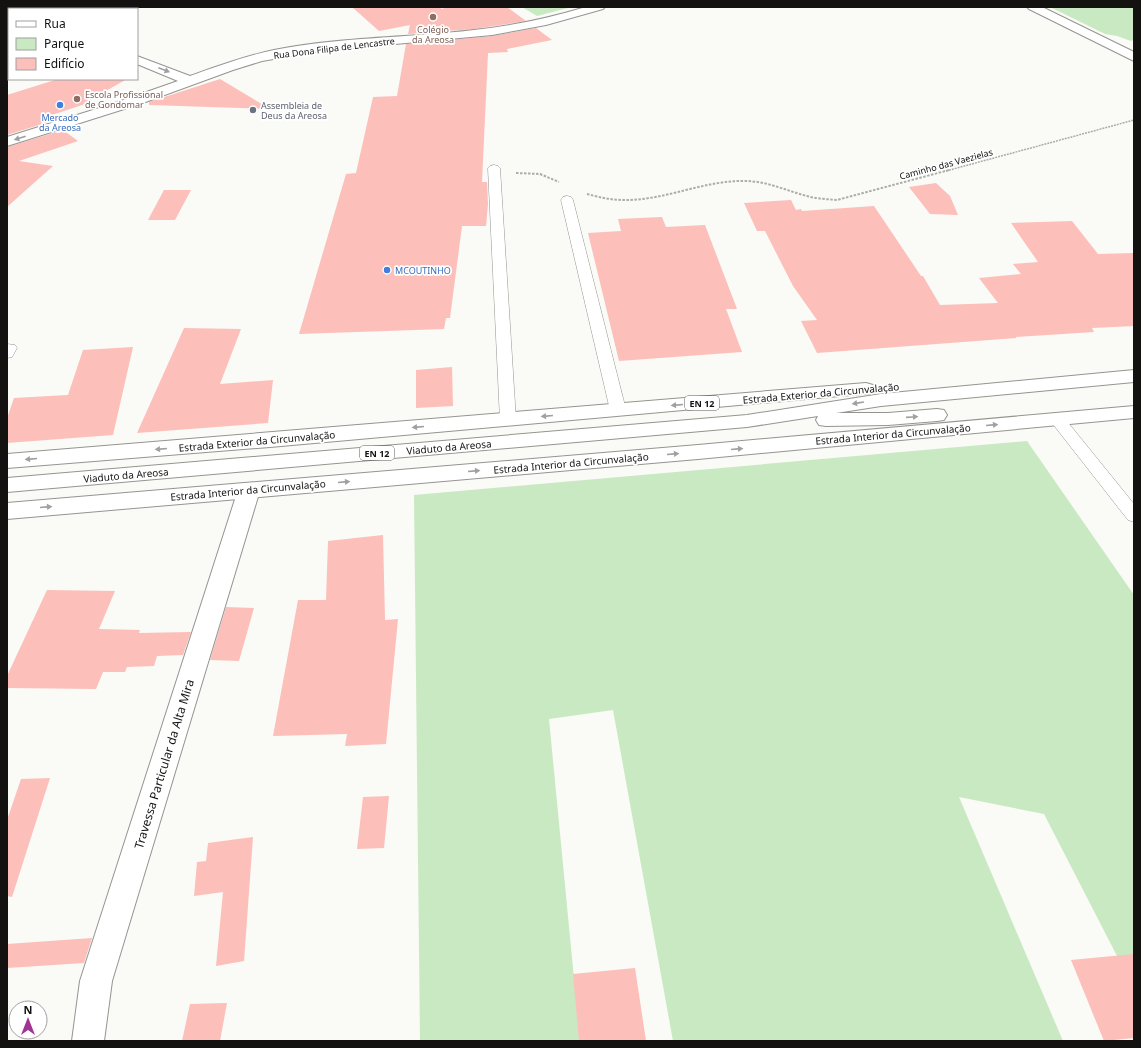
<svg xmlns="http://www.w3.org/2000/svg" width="1141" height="1048" viewBox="0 0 1141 1048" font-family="'Noto Sans',sans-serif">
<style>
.green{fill:#c9e9c2}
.building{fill:#fcbfba}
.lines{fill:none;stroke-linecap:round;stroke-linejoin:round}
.lane-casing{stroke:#949491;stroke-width:1}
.street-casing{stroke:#949491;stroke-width:2}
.primary-casing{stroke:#949491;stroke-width:2}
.path-far1{stroke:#acaca9;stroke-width:1.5;stroke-dasharray:2 1;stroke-linecap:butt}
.path{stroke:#acaca9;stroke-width:2;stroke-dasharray:2.5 1.5;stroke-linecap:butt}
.lane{fill:#fff;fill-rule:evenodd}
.street{fill:#fff;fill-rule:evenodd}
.primary{fill:#fff;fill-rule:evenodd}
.oneway{fill:#a1a0a0}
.education-dot{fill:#8d6e63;stroke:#fff;stroke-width:1.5}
.shop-dot{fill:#3f7fe0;stroke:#fff;stroke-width:1.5}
.worship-dot{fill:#6b7280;stroke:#fff;stroke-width:1.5}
.labels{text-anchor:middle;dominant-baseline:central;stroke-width:3.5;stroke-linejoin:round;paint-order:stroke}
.far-education-label{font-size:9px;fill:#785e54;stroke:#fff}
.far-street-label{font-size:9px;fill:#131211;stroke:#fff}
.far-worship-label{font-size:9px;fill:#5b616d;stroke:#fff;text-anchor:start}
.far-shop-label{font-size:9px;fill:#366cbe;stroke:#fff}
.shield{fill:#fff;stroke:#5a5958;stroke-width:1}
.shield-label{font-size:9px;font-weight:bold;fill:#131211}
.street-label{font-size:10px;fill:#131211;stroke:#fff}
.near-street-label{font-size:12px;fill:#131211;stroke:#fff}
</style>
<rect width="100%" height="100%" fill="#fafaf6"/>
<!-- green -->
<g class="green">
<polygon points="522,7 572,7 537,16"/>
<polygon points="1050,7 1134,7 1134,39 1131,41 1117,36 1105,34"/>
<polygon points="1027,441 1134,595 1134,989 1044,814 959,797 1063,1041 673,1041 613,710 549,719 580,1041 420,1041 414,495"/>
</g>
<!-- building -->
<g class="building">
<polygon points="352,7 441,7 441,9 449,7 507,7 526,21 474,29 408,34 410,25 379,31"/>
<polygon points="536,28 552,40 507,49 508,52 488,53 482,182 487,182 488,204 486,226 462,226 450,318 446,318 444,329 299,334 346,174 356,173 373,97 397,96 406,44 492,36"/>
<polygon points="58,79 127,79 88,101 88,103 46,117 52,121 7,135 7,95"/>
<polygon points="220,79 270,109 149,105 149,102"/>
<polygon points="63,130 78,141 19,161 53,166 7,207 7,147"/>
<polygon points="936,183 950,196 958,215 930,214 909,187"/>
<polygon points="164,190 191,190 175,220 148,220"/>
<polygon points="791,200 796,210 801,209 802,211 874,206 921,276 923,276 940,305 998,303 979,278 1021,274 1013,264 1038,262 1011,223 1072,221 1098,254 1134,253 1134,326 1092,328 1094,332 1016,337 1016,338 817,353 801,321 817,320 793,286 765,231 757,231 744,203"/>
<polygon points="662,217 666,227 705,225 737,309 726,309 742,352 619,361 588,233 621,231 618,219"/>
<polygon points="184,328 241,329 220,384 273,380 268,423 137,433"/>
<polygon points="133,347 113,435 7,443 7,418 14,398 68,395 83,350"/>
<polygon points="452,367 453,406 416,408 416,370"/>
<polygon points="383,535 385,620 398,619 386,744 345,746 347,734 273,736 298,600 326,600 328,541"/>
<polygon points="47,590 115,591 99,629 140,630 139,633 191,632 183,655 157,656 154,666 127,667 125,672 103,672 96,689 7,688 7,676"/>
<polygon points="226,607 254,608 239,661 210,660"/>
<polygon points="50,778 12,897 7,896 7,820 21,779"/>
<polygon points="389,796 384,848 357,849 363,797"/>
<polygon points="253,837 244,961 216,966 223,892 194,896 197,862 206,861 208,843"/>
<polygon points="92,938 84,963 7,968 7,944"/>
<polygon points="1134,954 1134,1038 1104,1041 1071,960"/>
<polygon points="635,968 646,1041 579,1041 573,974"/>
<polygon points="227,1003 220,1041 182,1041 190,1004"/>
</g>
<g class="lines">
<!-- lane casing -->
<g class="lane-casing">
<g id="lane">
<polygon points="494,165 498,166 500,168 516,420 513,424 508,425 503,424 500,420 488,168 490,166"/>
<polygon points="567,196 571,197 573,200 626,410 623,413 618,415 613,413 610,410 561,200 563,197"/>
<polygon points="7,344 15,345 17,348 12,357 7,358"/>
<polygon points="1057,414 1062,415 1134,504 1134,522 1128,520 1052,423 1049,419 1052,415"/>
</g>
</g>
<!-- street casing -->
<g class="street-casing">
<g id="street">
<polygon points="122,7 137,7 135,9 120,9"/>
<path d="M586 7H605L603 9 546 25 492 35 320 51 262 61 233 70 140 104 7 146V137L112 104 178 81 137 64V56L190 76C218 66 245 56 274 50 340 37 407 38 474 30 512 26 549 18 586 7Z"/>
<polygon points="1027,7 1042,7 1134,52 1134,61 1029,9"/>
<rect x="7" y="17" width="2" height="8"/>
<polygon points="9,60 9,68 7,69 7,61"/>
<polygon points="249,483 257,485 260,490 112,981 104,1041 72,1041 80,981 238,490 241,485"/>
</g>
</g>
<!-- primary casing -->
<g class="primary-casing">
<g id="primary">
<polygon points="1134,370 1134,382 881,406 836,413 888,413 937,409 944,410 947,415 944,420 937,421 888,425 826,426 819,425 816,420 818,416 747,427 7,492 7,478 747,415 881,394"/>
<polygon points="866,383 873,385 876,389 873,393 270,447 7,468 7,454"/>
<polygon points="1134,406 1134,418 698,459 7,519 7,503 698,445"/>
</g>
</g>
<!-- path-far1 -->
<polyline class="path-far1" points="946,171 1134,120"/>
<!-- path -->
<g class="path">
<polyline points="516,173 540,174 559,182"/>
<path d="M587 194C599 197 610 200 623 200 664 201 704 180 745 181 767 181 787 191 807 196 817 199 827 199 837 200L949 170"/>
</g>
<!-- lane -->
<use href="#lane" class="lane"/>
<!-- street -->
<use href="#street" class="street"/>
<!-- primary -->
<use href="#primary" class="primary"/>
</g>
<!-- one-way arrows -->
<defs><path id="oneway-solid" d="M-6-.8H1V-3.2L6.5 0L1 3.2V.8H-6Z"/></defs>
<g class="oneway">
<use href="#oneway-solid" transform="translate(164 70) rotate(21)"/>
<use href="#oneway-solid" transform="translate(20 138) rotate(162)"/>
<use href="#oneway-solid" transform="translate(858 403) rotate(171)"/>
<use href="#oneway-solid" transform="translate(677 405) rotate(175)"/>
<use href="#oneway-solid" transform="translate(547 416) rotate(175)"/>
<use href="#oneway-solid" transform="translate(912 417) rotate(-4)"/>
<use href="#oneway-solid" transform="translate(992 425) rotate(-5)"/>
<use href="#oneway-solid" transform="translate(418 427) rotate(175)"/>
<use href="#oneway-solid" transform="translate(161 449) rotate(175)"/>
<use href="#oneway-solid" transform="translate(737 449) rotate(-5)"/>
<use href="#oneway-solid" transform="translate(673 454) rotate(-5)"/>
<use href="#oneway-solid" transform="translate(31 459) rotate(175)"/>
<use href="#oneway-solid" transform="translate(474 471) rotate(-5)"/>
<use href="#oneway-solid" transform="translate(344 482) rotate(-5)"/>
<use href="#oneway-solid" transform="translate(46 507) rotate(-5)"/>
</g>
<!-- markers -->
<g class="education-dot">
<circle cx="433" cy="17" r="4"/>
<circle cx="77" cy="99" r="4"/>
</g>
<g class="shop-dot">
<circle cx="60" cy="105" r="4"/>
<circle cx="387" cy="270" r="4"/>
</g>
<circle class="worship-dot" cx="253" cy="110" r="4"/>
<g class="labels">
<!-- far-education labels -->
<g class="far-education-label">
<text x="433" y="29">Colégio<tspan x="433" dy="10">da Areosa</tspan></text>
<text x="85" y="94" text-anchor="start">Escola Profissional<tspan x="85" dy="10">de Gondomar</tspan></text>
</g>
<!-- far-street labels -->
<g class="far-street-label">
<text transform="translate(334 48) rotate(-7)">Rua Dona Filipa de Lencastre</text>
<text transform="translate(946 164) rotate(-15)">Caminho das Vaezielas</text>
</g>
<!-- far-worship labels -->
<g class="far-worship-label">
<text x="261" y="105">Assembleia de<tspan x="261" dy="10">Deus da Areosa</tspan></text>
</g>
<!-- far-shop labels -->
<g class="far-shop-label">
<text x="60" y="117">Mercado<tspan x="60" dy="10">da Areosa</tspan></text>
<text x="395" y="270" text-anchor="start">MCOUTINHO</text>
</g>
<!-- shield labels -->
<g class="shield">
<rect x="685" y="396" width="34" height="14" rx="3"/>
<rect x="360" y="446" width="34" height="14" rx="3"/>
</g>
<g class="shield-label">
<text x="702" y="403">EN 12</text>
<text x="377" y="453">EN 12</text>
</g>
<!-- street labels -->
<g class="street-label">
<text transform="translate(821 393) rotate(-5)">Estrada Exterior da Circunvalação</text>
<text transform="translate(893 434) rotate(-5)">Estrada Interior da Circunvalação</text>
<text transform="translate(257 441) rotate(-5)">Estrada Exterior da Circunvalação</text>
<text transform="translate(449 447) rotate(-5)">Viaduto da Areosa</text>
<text transform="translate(571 463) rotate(-5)">Estrada Interior da Circunvalação</text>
<text transform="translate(126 475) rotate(-5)">Viaduto da Areosa</text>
<text transform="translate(248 490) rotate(-5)">Estrada Interior da Circunvalação</text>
</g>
<!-- near-street labels -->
<g class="near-street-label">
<text transform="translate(164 764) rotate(-73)">Travessa Particular da Alta Mira</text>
</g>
</g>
<!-- border -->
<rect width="1141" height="1048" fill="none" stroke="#131211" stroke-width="16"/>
<!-- legend -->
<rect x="8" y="8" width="130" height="72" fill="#ffffff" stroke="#a1a0a0"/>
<rect x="16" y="21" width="20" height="6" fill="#ffffff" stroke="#a1a0a0"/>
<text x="44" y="28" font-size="12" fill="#131211">Rua</text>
<rect x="16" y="38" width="20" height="12" fill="#c9e9c2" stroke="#a1a0a0"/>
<text x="44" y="48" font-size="12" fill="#131211">Parque</text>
<rect x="16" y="58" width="20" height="12" fill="#fcbfba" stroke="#a1a0a0"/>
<text x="44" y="68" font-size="12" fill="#131211">Edifício</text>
<!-- north arrow -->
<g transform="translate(28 1020)"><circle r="19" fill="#ffffff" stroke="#a1a0a0"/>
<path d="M0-3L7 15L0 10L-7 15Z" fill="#a03393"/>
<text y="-6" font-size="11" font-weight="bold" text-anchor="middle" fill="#131211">N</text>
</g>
</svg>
